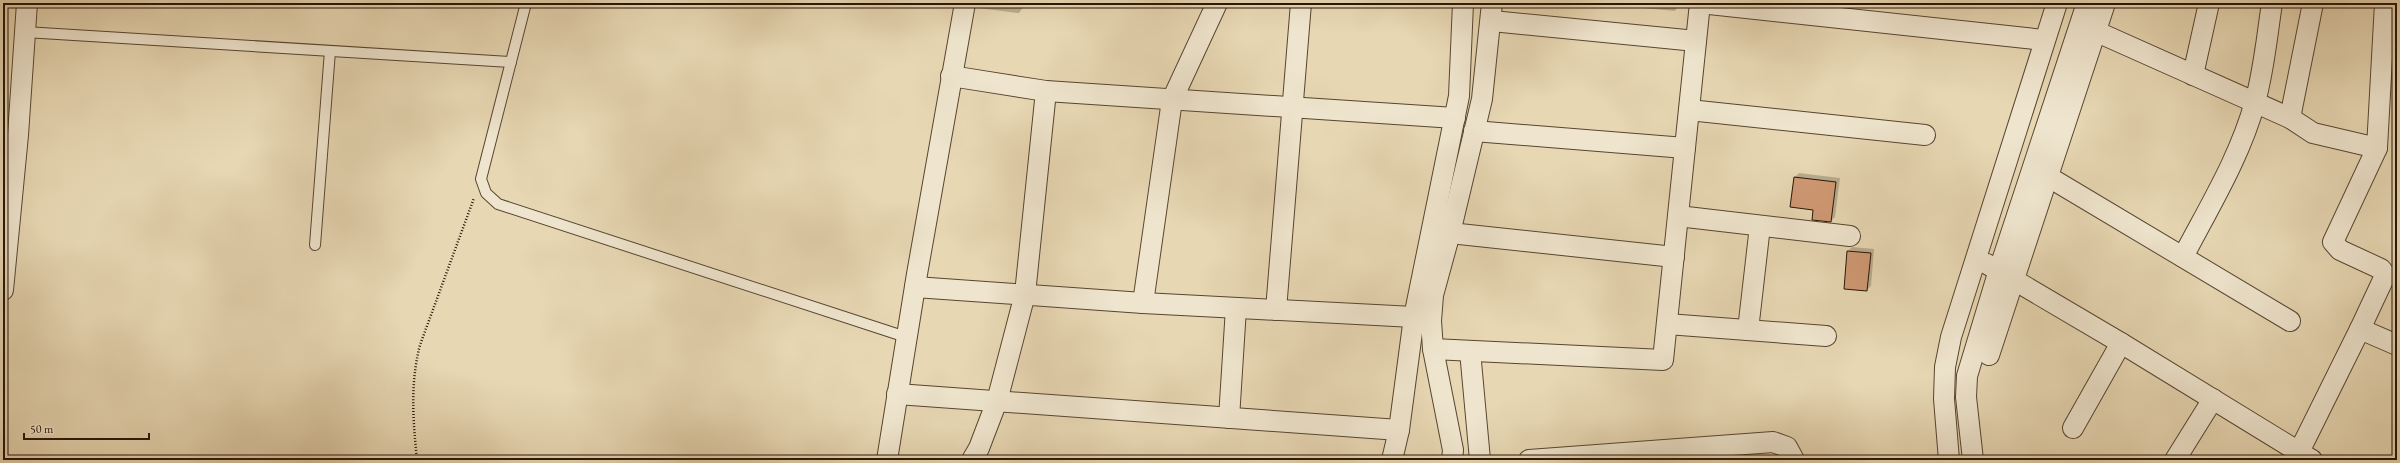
<svg xmlns="http://www.w3.org/2000/svg" width="2400" height="463" viewBox="0 0 2400 463" font-family="'EB Garamond',serif">
<style>
.shadow{fill:#0003}
.building{fill:#cf9974;stroke:#281405}
.lines{fill:none;stroke-linecap:round;stroke-linejoin:round}
.service-casing{stroke:#584530;stroke-width:12}
.minor-casing{stroke:#584530;stroke-width:22}
.path{stroke:#281405;stroke-width:2.5;stroke-dasharray:1 2;stroke-linecap:butt}
.service{stroke:#efe5ce;stroke-width:10}
.minor{stroke:#efe5ce;stroke-width:20}
</style>
<rect width="100%" height="100%" fill="#e7d7b3"/>
<filter id="stains"><feTurbulence type="fractalNoise" baseFrequency=".005" numOctaves="4"/><feColorMatrix values="0 0 0 0 .2 0 0 0 0 .09 0 0 0 0 .02 0 0 0 .5 -.17"/></filter>
<radialGradient id="worn" r=".72"><stop offset=".6" stop-color="#630" stop-opacity="0"/><stop offset="1" stop-color="#630" stop-opacity=".3"/></radialGradient>
<!-- shadow -->
<g class="shadow">
<polygon points="979,3 1026,3 1019,13 978,8"/>
<polygon points="1632,3 1680,3 1675,11 1632,7"/>
<polygon points="1799,173 1840,178 1835,217 1831,221 1814,209 1795,177"/>
<polygon points="1852,247 1874,249 1871,286 1867,290 1845,288 1848,251"/>
</g>
<!-- building -->
<g class="building">
<polygon points="1794,177 1836,182 1831,222 1812,220 1813,210 1790,207"/>
<polygon points="1847,251 1871,253 1867,291 1844,289"/>
</g>
<g class="lines">
<!-- service casing -->
<g class="service-casing">
<g id="service">
<polyline points="526,3 481,179 486,193 498,204 906,337"/>
<polyline points="25,32 511,62"/>
<polyline points="315,245 330,51"/>
</g>
</g>
<!-- minor casing -->
<g class="minor-casing">
<g id="minor">
<polyline points="1700,3 2044,40"/>
<polyline points="1492,21 1696,41"/>
<polyline points="2095,31 2290,118 2313,133 2377,148 2385,3"/>
<polyline points="2193,75 2209,3"/>
<polyline points="951,76 1046,91 1455,118"/>
<polyline points="1689,110 1925,135"/>
<polyline points="2290,118 2313,3"/>
<polyline points="1474,131 1685,148"/>
<polyline points="2047,176 2290,321"/>
<polyline points="1678,216 1850,236"/>
<polyline points="1450,233 1674,257"/>
<path d="M2183 257C2209 207 2240 157 2255 102 2264 70 2267 36 2272 3"/>
<polyline points="1987,264 2121,343 2312,460"/>
<polyline points="915,287 1143,303 1414,317"/>
<polyline points="3,290 18,135 27,3"/>
<polyline points="1143,303 1172,100 1217,3"/>
<polyline points="1276,310 1301,3"/>
<polyline points="1667,324 1826,336"/>
<polyline points="2360,329 2383,280 2384,273 2381,269 2340,250 2333,242 2377,148"/>
<polyline points="1748,330 1760,226"/>
<polyline points="1433,349 1663,360 1700,3"/>
<polyline points="1470,351 1480,460"/>
<polyline points="1989,355 2105,3"/>
<polyline points="897,394 1399,430"/>
<polyline points="1229,418 1236,308"/>
<polyline points="2073,428 2121,343"/>
<polyline points="887,460 917,274 965,3"/>
<polyline points="972,460 979,448 997,401 1025,294 1046,91"/>
<polyline points="1392,460 1399,430 1414,317 1459,96 1463,3"/>
<polyline points="1452,460 1453,450 1433,349 1431,321 1433,295 1450,233 1482,99 1492,3"/>
<polyline points="1529,460 1773,442 1787,447 1794,460"/>
<polyline points="1949,460 1944,399 1945,367 1951,337 2057,3"/>
<polyline points="1973,460 1966,397 1967,376 1999,270 2087,3"/>
<polyline points="2175,460 2213,399"/>
<polyline points="2295,460 2360,329 2397,345"/>
</g>
</g>
<!-- path -->
<path class="path" d="M417 460C413 420 410 384 420 345L474 198"/>
<!-- service -->
<use href="#service" class="service"/>
<!-- minor -->
<use href="#minor" class="minor"/>
</g>
<!-- margin -->
<rect width="2400" height="463" fill="none" stroke="#e7d7b3" stroke-width="16"/>
<rect x="4" y="4" width="2392" height="455" fill="none" stroke="#281405" stroke-width="2"/>
<rect x="8" y="8" width="2384" height="447" fill="none" stroke="#281405"/>
<!-- scale -->
<path d="M24 433v6h125v-6" fill="none" stroke="#281405" stroke-width="2"/>
<text x="30" y="433" font-size="12" fill="#281405" stroke="#efe5ce" stroke-width="3" paint-order="stroke">50 m</text>
<rect width="100%" height="100%" filter="url(#stains)"/>
<rect width="100%" height="100%" fill="url(#worn)"/>
</svg>
